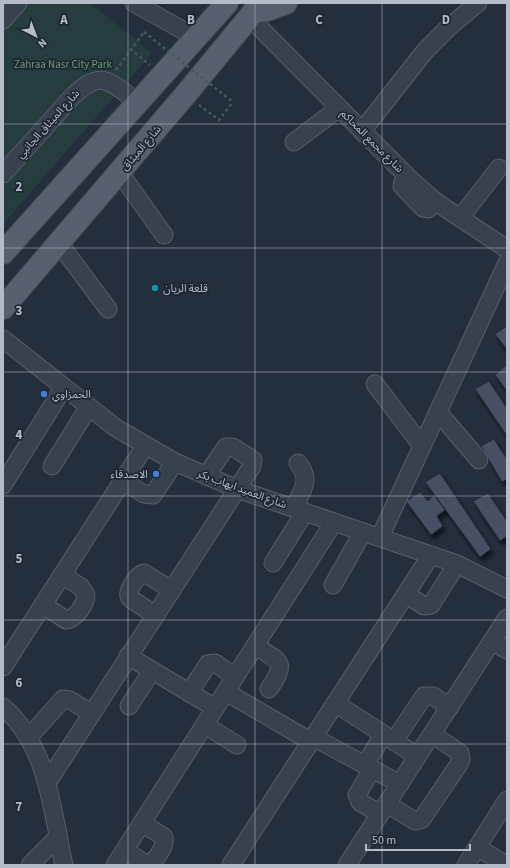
<svg xmlns="http://www.w3.org/2000/svg" width="510" height="868" viewBox="0 0 510 868" font-family="'Source Sans 3','Noto Sans Arabic',sans-serif">
<style>
.green{fill:#263c3f}
.building{fill:#455162;stroke:#1f2835;filter:url(#shadow)}
.lines{fill:none;stroke-linecap:round;stroke-linejoin:round}
.minor-casing{stroke:#565f6c;stroke-width:19}
.major-casing{stroke:#414a57;stroke-width:24}
.path{stroke:#44595c;stroke-width:2.5;stroke-dasharray:3 3;stroke-linecap:butt}
.minor{stroke:#38414e;stroke-width:17}
.major{stroke:#56606e;stroke-width:22}
.path-bridge{stroke:#44595c;stroke-width:2.5;stroke-dasharray:3 3;stroke-linecap:butt}
.grid{fill:none;stroke:#b4bcc9;stroke-width:1;stroke-opacity:0.55}
.culture-dot{fill:#0f9aa8;stroke:#1d2633;stroke-width:1.5}
.shop-dot{fill:#3f7fe0;stroke:#1d2633;stroke-width:1.5}
.labels{text-anchor:middle;dominant-baseline:central;stroke-width:3.5;stroke-linejoin:round;paint-order:stroke}
.park-label{font-size:11px;fill:#6b9a76;stroke:#1d2633}
.street-label{font-size:11px;fill:#b4bcc9;stroke:#1d2633}
.poi-label{font-size:11px;fill:#b4bcc9;stroke:#1d2633;text-anchor:start}
.grid-label{font-size:13px;text-anchor:middle;font-weight:bold;fill:#b4bcc9;stroke:#1d2633;stroke-width:3.5;stroke-linejoin:round;paint-order:stroke}
</style>
<defs>
<filter id="shadow"><feDropShadow dx="2.5" dy="4.5" stdDeviation="2" flood-color="#0009"/></filter>
</defs>
<rect width="100%" height="100%" fill="#242f3e"/>
<!-- green -->
<polygon class="green" points="3,3 90,3 152,53 3,224"/>
<!-- building -->
<g class="building">
<polygon points="507,326 507,350 495,334"/>
<polygon points="507,364 507,391 495,375"/>
<polygon points="489,381 507,408 507,436 475,389"/>
<polygon points="494,439 507,459 507,479 502,482 481,446"/>
<polygon points="440,473 491,549 480,557 425,482"/>
<polygon points="420,492 428,501 434,495 445,510 437,516 443,526 431,535 406,501"/>
<polygon points="488,493 507,521 507,536 500,541 473,501"/>
</g>
<g class="lines">
<!-- minor casing -->
<g class="minor-casing">
<g id="minor">
<polyline points="134,3 195,37"/>
<polyline points="249,17 409,178 436,202 507,249"/>
<polyline points="3,20 18,3"/>
<polyline points="362,131 425,51 449,27 478,3"/>
<polyline points="294,142 339,108"/>
<polyline points="120,173 164,235"/>
<path d="M3 174 72 97C102 68 109 81 137 102"/>
<polyline points="409,178 403,182 402,186 423,208 428,209 436,202"/>
<polyline points="460,218 499,168"/>
<polyline points="59,243 108,309"/>
<polyline points="3,339 116,428 175,462 237,489 457,564 507,589"/>
<polyline points="375,384 422,446"/>
<polyline points="438,412 479,460"/>
<polyline points="52,466 88,408"/>
<polyline points="123,481 144,494 153,495 175,462"/>
<polyline points="3,485 64,387"/>
<path d="M294 508C302 490 312 480 298 463"/>
<polyline points="380,537 507,263"/>
<polyline points="273,563 305,512"/>
<polyline points="333,585 363,532"/>
<polyline points="406,594 424,606 431,605 457,564"/>
<path d="M43 605 66 620C77 618 85 605 86 595L81 587 62 575"/>
<path d="M155 615 131 599 129 597C127 590 137 575 144 573L172 590"/>
<polyline points="492,641 507,650"/>
<path d="M255 646C280 662 288 661 269 689"/>
<polyline points="128,656 215,708"/>
<polyline points="3,667 145,446"/>
<polyline points="226,692 310,741"/>
<polyline points="189,693 208,664 215,663 235,677"/>
<polyline points="335,703 417,756"/>
<polyline points="129,706 152,671"/>
<path d="M3 707C48 745 52 811 64 865"/>
<polyline points="205,725 237,745"/>
<polyline points="29,737 63,699 70,700 91,713"/>
<polyline points="313,737 400,784"/>
<polyline points="394,741 424,696 433,696 450,707"/>
<polyline points="365,765 383,735"/>
<polyline points="372,769 357,795 360,802 380,814"/>
<polyline points="47,783 252,466 253,460 233,447 226,447 206,476"/>
<polyline points="387,804 415,821 422,819 459,764 461,759 460,753 432,734"/>
<polyline points="477,847 506,865"/>
<path d="M125 850 144 863 148 864C156 862 166 845 164 837L142 823"/>
<polyline points="30,865 58,837"/>
<polyline points="115,865 334,522"/>
<polyline points="231,865 431,555"/>
<polyline points="347,865 507,618"/>
<polyline points="466,865 507,800"/>
</g>
</g>
<!-- major casing -->
<g class="major-casing">
<g id="major">
<polyline points="254,11 267,10 286,3"/>
<polyline points="3,253 227,3"/>
<polyline points="3,308 186,94 261,3"/>
</g>
</g>
<!-- path -->
<g class="path">
<polyline points="130,49 150,65"/>
<polyline points="116,70 144,32"/>
<polyline points="199,105 219,120 233,102"/>
</g>
<!-- minor -->
<use href="#minor" class="minor"/>
<!-- major -->
<use href="#major" class="major"/>
<!-- path-bridge -->
<polyline class="path-bridge" points="144,32 233,102"/>
</g>
<!-- grid -->
<path class="grid" d="M128 3V865M255 3V865M382 3V865M3 124H507M3 248H507M3 372H507M3 496H507M3 620H507M3 744H507"/>
<!-- markers -->
<circle class="culture-dot" cx="155" cy="288" r="4"/>
<g class="shop-dot">
<circle cx="44" cy="394" r="4"/>
<circle cx="156" cy="474" r="4"/>
</g>
<g class="labels">
<!-- park labels -->
<g class="park-label">
<text x="63" y="64">Zahraa Nasr City Park</text>
</g>
<!-- street labels -->
<g class="street-label">
<text transform="translate(48 124) rotate(-48)">شارع الميثاق الجانبي</text>
<text transform="translate(372 141) rotate(45)">شارع مجمع المحاكم</text>
<text transform="translate(141 148) rotate(-50)">شارع الميثاق</text>
<text transform="translate(242 489) rotate(20)">شارع العميد ايهاب بكر</text>
</g>
<!-- poi labels -->
<g class="poi-label">
<text x="163" y="288">قلعة الريان</text>
<text x="52" y="394">الحمزاوي</text>
<text x="148" y="474" text-anchor="end">الاصدقاء</text>
</g>
</g>
<g class="grid-label">
<text x="64" y="24">A</text>
<text x="191" y="24">B</text>
<text x="319" y="24">C</text>
<text x="446" y="24">D</text>
<text x="19" y="191">2</text>
<text x="19" y="315">3</text>
<text x="19" y="439">4</text>
<text x="19" y="563">5</text>
<text x="19" y="687">6</text>
<text x="19" y="811">7</text>
</g>
<!-- border -->
<rect width="510" height="868" fill="none" stroke="#b4bcc9" stroke-width="8"/>
<!-- north arrow -->
<g transform="translate(36 36) rotate(138)" stroke="#1d2633" stroke-width="3" paint-order="stroke">
<path d="M0-3L7 15L0 10L-7 15Z" fill="#b4bcc9"/>
<text y="-6" font-size="11" font-weight="bold" text-anchor="middle" fill="#b4bcc9">N</text>
</g>
<!-- scale -->
<path d="M366 844v6h104v-6" fill="none" stroke="#b4bcc9" stroke-width="2"/>
<text x="372" y="844" font-size="12" fill="#b4bcc9" stroke="#1d2633" stroke-width="3" paint-order="stroke">50 m</text>
</svg>
